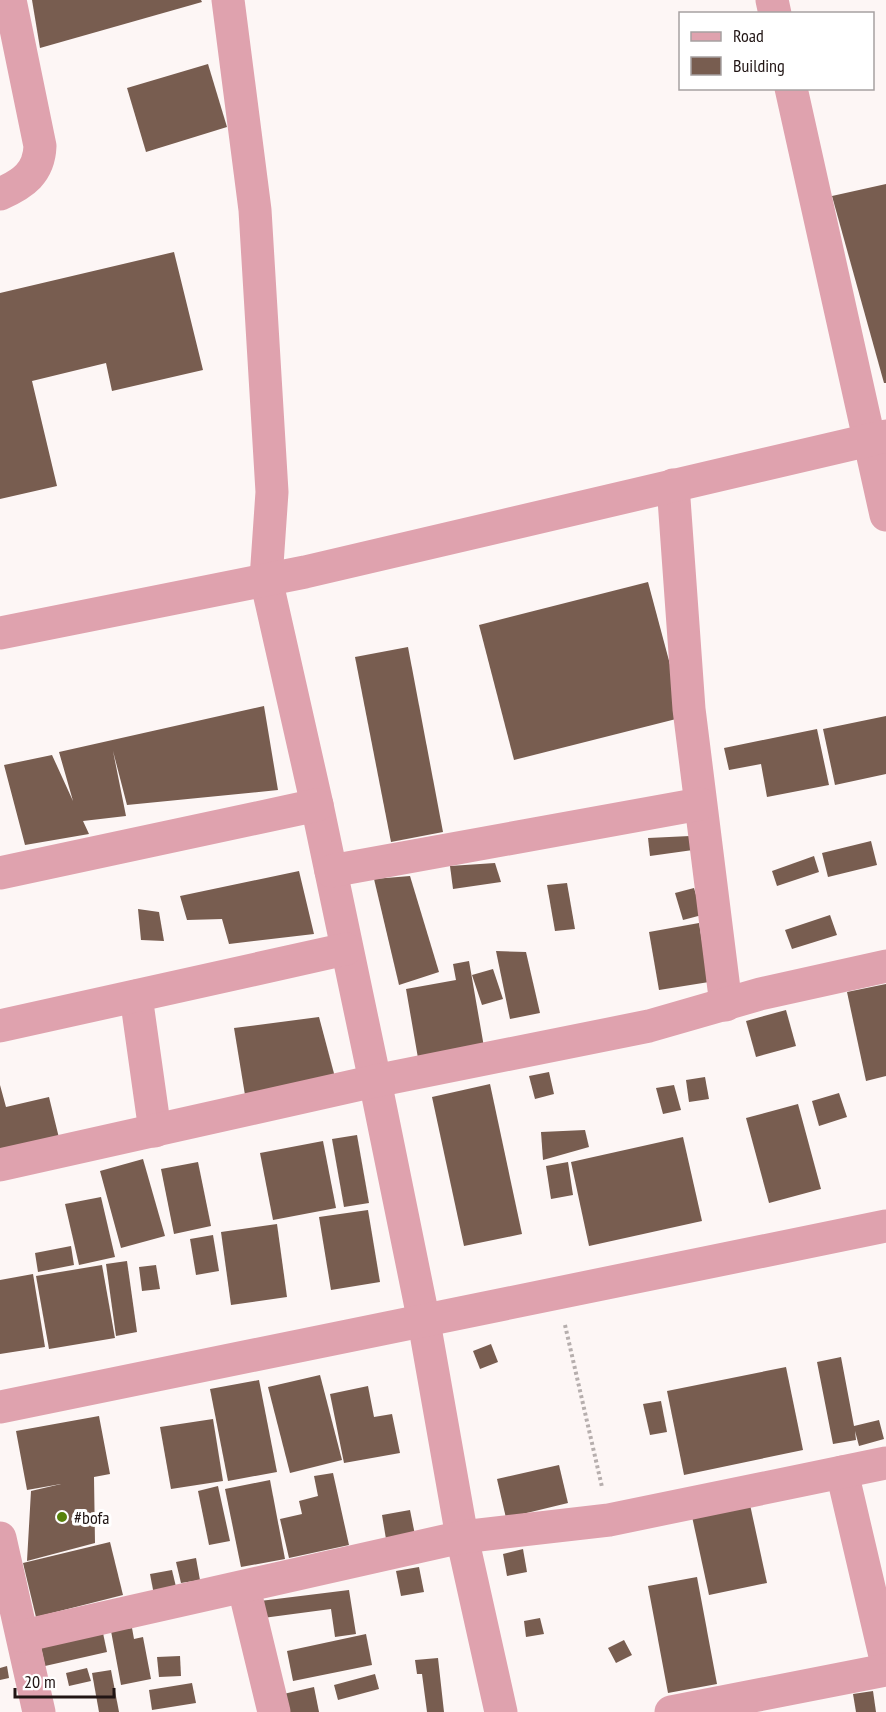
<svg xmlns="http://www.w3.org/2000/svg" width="886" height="1712" viewBox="0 0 886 1712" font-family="'PT Sans Narrow',sans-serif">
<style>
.building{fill:#785d50}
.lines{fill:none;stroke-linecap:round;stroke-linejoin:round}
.path{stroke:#b6aead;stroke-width:4;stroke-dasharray:3 3;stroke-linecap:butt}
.street{stroke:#dfa2ae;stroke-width:33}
.poi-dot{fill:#57820b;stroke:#fff;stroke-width:2}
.labels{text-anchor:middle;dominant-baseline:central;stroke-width:6;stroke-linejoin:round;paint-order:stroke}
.poi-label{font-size:18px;fill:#211514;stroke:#fff;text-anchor:start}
</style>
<rect width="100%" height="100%" fill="#fdf6f5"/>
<!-- building -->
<g class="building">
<polygon points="32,0 201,0 202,2 40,48"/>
<polygon points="208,64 227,127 146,152 127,88"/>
<polygon points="886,184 886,383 884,383 832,196"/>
<polygon points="174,252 203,370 112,391 106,363 32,381 57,486 0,499 0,293"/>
<polygon points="648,582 684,717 514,760 479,625"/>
<polygon points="408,647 443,832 391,842 355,657"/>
<polygon points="264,706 278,790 127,805 113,751 126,816 83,821 89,834 25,845 4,765 52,755 73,801 59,752"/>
<polygon points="886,716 886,774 835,785 823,729"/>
<polygon points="817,729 829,785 767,797 761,764 729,770 724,748"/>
<polygon points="690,836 693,850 650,856 648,838"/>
<polygon points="871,841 877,865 828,877 822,853"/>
<polygon points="814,856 819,872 777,886 772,871"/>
<polygon points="495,863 501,882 453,889 450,866"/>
<polygon points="299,871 314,934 229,944 222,919 187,920 180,896"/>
<polygon points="410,876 439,972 399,985 374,879"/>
<polygon points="567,883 575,929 555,931 547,885"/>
<polygon points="694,888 702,915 683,920 675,893"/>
<polygon points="138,909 159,912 164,941 141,940"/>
<polygon points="830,915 837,935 792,949 785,930"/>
<polygon points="699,923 709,982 659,990 649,932"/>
<polygon points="496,951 526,952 540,1013 510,1019"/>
<polygon points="469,961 484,1047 418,1058 406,989 456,980 453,964"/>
<polygon points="493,969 503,999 482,1005 472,975"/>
<polygon points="886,984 886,1076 866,1081 847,992"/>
<polygon points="786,1010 796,1046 756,1057 746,1021"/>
<polygon points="319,1017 336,1081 245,1095 234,1028"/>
<polygon points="549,1072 554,1094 535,1099 529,1076"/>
<polygon points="705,1077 709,1099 689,1102 686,1080"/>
<polygon points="490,1084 522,1234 464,1246 432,1097"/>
<polygon points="0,1085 6,1107 49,1097 60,1142 0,1156"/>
<polygon points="674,1085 681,1110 663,1114 656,1088"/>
<polygon points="839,1093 847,1117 819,1126 812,1101"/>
<polygon points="798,1104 821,1189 769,1203 746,1118"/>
<polygon points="585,1130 589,1147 543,1160 541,1132"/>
<polygon points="357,1135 369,1203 344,1207 332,1139"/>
<polygon points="683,1137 702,1221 589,1246 571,1162"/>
<polygon points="323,1141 336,1208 273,1220 260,1153"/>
<polygon points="143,1159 165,1236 121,1248 100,1171"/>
<polygon points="198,1162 211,1226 174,1234 161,1169"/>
<polygon points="568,1162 573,1195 551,1199 546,1166"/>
<polygon points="101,1197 115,1257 79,1265 65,1204"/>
<polygon points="368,1210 380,1282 331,1290 319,1217"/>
<polygon points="277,1224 287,1297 231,1305 221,1232"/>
<polygon points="213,1235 219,1271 196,1275 190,1239"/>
<polygon points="71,1246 74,1265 38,1272 35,1253"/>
<polygon points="127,1261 137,1332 116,1336 106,1264"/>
<polygon points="102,1265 115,1338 49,1349 36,1276"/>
<polygon points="156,1265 160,1289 142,1291 139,1267"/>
<polygon points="33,1274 45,1347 0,1354 0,1280"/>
<polygon points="491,1344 498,1362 480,1369 473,1351"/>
<polygon points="841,1357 854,1426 879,1420 884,1439 859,1446 855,1431 856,1440 833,1444 817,1362"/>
<polygon points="786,1367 803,1450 684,1475 667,1391"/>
<polygon points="320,1375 342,1460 290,1473 268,1387"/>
<polygon points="259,1380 277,1472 228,1481 210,1389"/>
<polygon points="368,1386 374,1417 392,1414 400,1453 344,1463 330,1394"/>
<polygon points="661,1401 667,1432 650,1435 643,1404"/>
<polygon points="99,1416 110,1474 94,1477 95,1543 27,1561 31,1491 61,1484 27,1490 16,1431"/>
<polygon points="213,1419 223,1481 171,1489 160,1427"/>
<polygon points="559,1465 568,1503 506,1518 497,1479"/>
<polygon points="333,1473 349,1545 289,1558 280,1519 302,1514 299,1501 318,1496 314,1476"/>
<polygon points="270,1480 285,1559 241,1567 225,1489"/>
<polygon points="218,1486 230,1541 209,1545 198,1491"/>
<polygon points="749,1500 767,1583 709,1595 691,1512"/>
<polygon points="410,1510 416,1540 387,1545 382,1515"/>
<polygon points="110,1542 123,1595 36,1617 23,1563"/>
<polygon points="523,1549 527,1572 507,1576 503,1554"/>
<polygon points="196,1558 200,1580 181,1583 176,1562"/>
<polygon points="419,1567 424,1592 401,1596 396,1571"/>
<polygon points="172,1570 177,1591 154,1595 150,1574"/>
<polygon points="697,1577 717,1684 668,1693 648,1586"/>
<polygon points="349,1590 356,1634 335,1637 331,1609 263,1618 260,1601"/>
<polygon points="540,1618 544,1634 526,1637 524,1621"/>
<polygon points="132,1628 134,1639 143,1637 151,1679 121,1685 111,1631"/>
<polygon points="103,1633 107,1652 45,1666 41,1647"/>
<polygon points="366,1634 372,1665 293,1681 287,1651"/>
<polygon points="624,1640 632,1655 616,1663 608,1648"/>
<polygon points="180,1656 181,1676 159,1677 157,1657"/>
<polygon points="438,1658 444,1712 427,1712 422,1674 417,1674 415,1660"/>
<polygon points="7,1666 9,1678 0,1680 0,1668"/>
<polygon points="87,1668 91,1681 69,1686 66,1673"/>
<polygon points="111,1670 119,1712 99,1712 92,1673"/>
<polygon points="375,1674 379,1689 338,1700 334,1685"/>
<polygon points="192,1683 196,1703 152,1710 149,1690"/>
<polygon points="314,1687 319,1712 283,1712 279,1695"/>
<polygon points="873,1691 876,1712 856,1712 853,1694"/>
</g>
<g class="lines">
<!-- path -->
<polyline class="path" points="565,1325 602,1487"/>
<!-- street -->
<g class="street">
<polyline points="228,0 255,210 272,492 266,579 317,805 375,1081 424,1322 462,1537 501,1712"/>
<polyline points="772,0 775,14"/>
<polyline points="791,88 886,515"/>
<path d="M0 194C23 184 39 173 40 146L10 0"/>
<polyline points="673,485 689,709 726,1005"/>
<polyline points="0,633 305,572 886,436"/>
<polyline points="331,871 700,804"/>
<polyline points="0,873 317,805"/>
<polyline points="136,996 155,1131"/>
<polyline points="0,1026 346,949"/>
<polyline points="0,1165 375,1081 649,1026 760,994 886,966"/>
<polyline points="0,1407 886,1226"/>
<polyline points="842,1472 886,1660"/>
<polyline points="0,1538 39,1712"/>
<polyline points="244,1588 274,1712"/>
<polyline points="23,1636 462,1537 609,1520 886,1463"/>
<polyline points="671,1712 886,1670"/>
</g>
</g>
<!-- markers -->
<circle class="poi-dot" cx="62" cy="1517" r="6"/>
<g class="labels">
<!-- poi labels -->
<g class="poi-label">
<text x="74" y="1517">#bofa</text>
</g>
</g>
<!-- legend -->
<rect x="679" y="12" width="195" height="78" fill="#ffffff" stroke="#a6a1a1" stroke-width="1.5"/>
<rect x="691" y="32" width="30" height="9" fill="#dfa2ae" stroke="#a6a1a1" stroke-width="1.5"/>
<text x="733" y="42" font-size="18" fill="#211514">Road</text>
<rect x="691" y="57" width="30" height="18" fill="#785d50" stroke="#a6a1a1" stroke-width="1.5"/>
<text x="733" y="72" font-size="18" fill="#211514">Building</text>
<!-- scale -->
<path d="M15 1688v9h99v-9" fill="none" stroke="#211514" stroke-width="3"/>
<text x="24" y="1688" font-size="18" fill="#211514" stroke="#ffffff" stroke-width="4.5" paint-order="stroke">20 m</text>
</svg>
